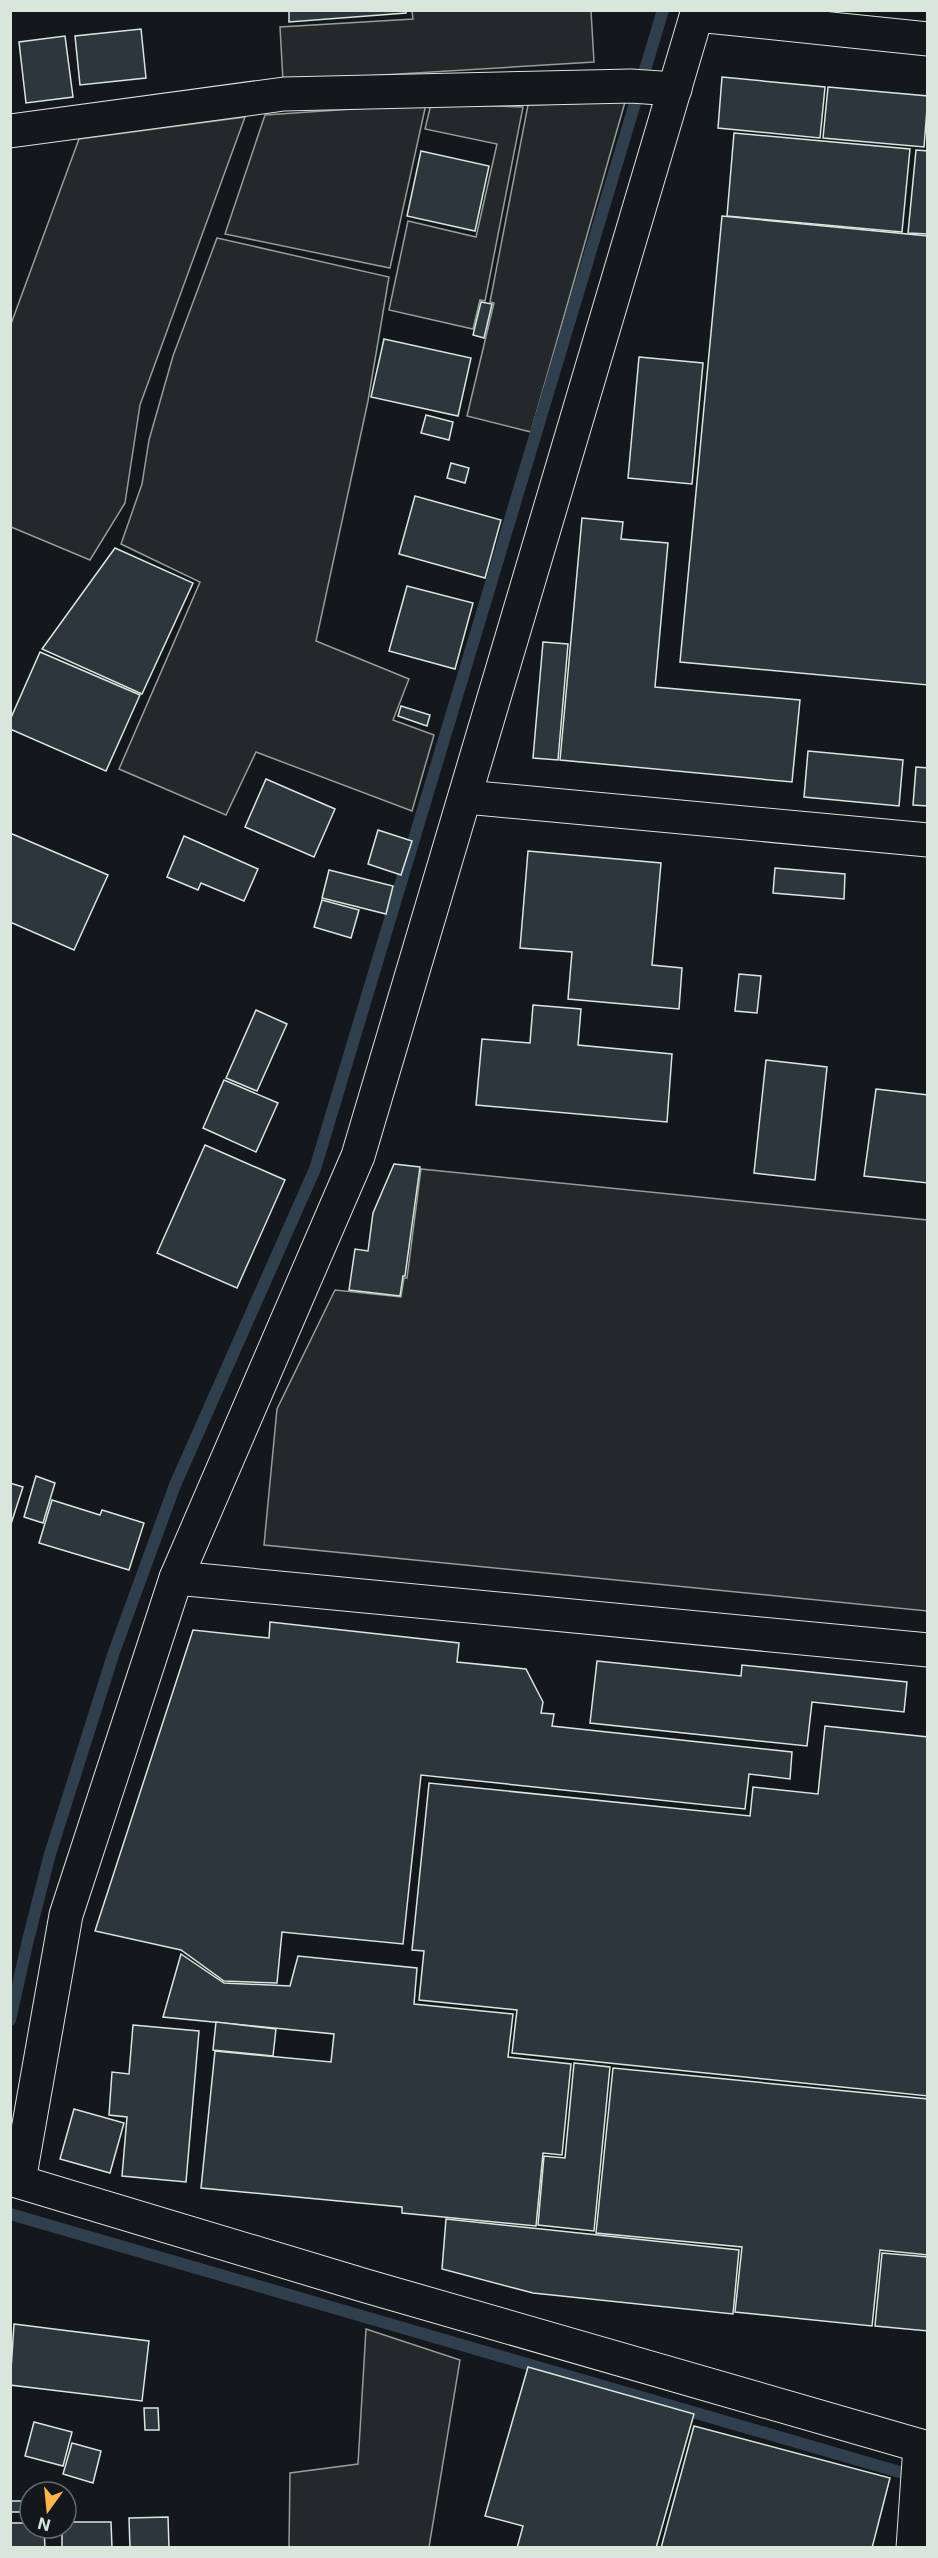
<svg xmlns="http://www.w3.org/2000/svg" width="938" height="2558" viewBox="0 0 938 2558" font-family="Inter,sans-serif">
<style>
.parking{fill:#24282b;stroke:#939e99;stroke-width:1.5}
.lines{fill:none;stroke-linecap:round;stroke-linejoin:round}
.stream{stroke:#2f3f4d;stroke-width:12}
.building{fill:#2c363c;stroke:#d8e6dc;stroke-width:1.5}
.street-casing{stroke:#d8e6dc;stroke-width:35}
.secondary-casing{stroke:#d8e6dc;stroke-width:35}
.street{stroke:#14181c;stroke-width:33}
.secondary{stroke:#14181c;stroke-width:33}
</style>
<rect width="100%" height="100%" fill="#14181c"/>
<!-- parking -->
<g class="parking">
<polygon points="412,11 591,11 594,62 283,81 280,27 413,19"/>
<polygon points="625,102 531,432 467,416 494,303 490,302 528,105"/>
<polygon points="426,104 390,268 225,234 265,115"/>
<polygon points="431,104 523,107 485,301 480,300 473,329 389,310 408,221 476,237 497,144 425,129"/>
<polygon points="245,117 140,405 125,503 90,560 11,527 11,324 79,139"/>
<polygon points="217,238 389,277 368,401 316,641 409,679 393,720 434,735 412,811 256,752 226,815 119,769 200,582 121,544 142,484 149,440 173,356"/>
<polygon points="421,1169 927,1220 927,1611 264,1545 277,1409 335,1290 401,1297 404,1278 407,1278"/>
<polygon points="366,2329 460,2360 429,2547 289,2547 290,2473 358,2464"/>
</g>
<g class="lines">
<!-- stream -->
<g class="stream">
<polyline points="10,2020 28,1940 50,1854 114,1652 175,1485 315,1169 663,10"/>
<polyline points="10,2214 910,2475 910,2481"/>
</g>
</g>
<!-- building -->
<g class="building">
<polygon points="289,10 406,10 406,13 289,22"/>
<polygon points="141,29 146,78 80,85 75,36"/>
<polygon points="65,36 73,97 26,103 19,42"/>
<polygon points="722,77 825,87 820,138 718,128"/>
<polygon points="828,87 928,96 924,147 823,138"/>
<polygon points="734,133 910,149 902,232 727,216"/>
<polygon points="916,150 928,151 928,234 908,233"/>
<polygon points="421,151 489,166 475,231 407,216"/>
<polygon points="722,216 928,236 928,685 680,662"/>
<polygon points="481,302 492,304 484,338 473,335"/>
<polygon points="384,339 471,358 458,416 371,397"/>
<polygon points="639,357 703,363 692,484 628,478"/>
<polygon points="426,415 453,422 449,440 421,433"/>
<polygon points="451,463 469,468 465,483 447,478"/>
<polygon points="415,496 501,520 485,578 399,554"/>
<polygon points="582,518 623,522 621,539 668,543 655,687 800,700 792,782 560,760"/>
<polygon points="115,548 193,583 142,694 42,649"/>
<polygon points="407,586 473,603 455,669 389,651"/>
<polygon points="543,642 568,644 558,760 533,758"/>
<polygon points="40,652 140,695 106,771 10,729 10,720"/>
<polygon points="401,706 430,715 427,726 398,716"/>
<polygon points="808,751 903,760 899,806 804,797"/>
<polygon points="916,767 928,768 928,806 913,805"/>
<polygon points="266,779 335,809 314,857 245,827"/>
<polygon points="378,830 412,841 401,875 368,864"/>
<polygon points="10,833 108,875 74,950 10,922"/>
<polygon points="184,836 258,869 244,901 201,883 198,890 167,877"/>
<polygon points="528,851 661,863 652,965 682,968 679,1009 568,999 572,952 520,948"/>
<polygon points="775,868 845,874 844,899 773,893"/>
<polygon points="329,870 393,886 386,914 322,898"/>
<polygon points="322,900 359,910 351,938 314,927"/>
<polygon points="739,974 761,976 757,1013 735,1011"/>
<polygon points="533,1005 581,1009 578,1045 672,1054 667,1122 476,1105 482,1039 530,1043"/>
<polygon points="256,1010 287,1024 257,1091 226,1078"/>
<polygon points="766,1060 827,1067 815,1180 754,1173"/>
<polygon points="224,1080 278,1103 256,1152 203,1128"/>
<polygon points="876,1089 928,1095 928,1183 864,1176"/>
<polygon points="205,1145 285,1180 237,1288 157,1253"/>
<polygon points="394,1164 420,1167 405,1276 403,1276 400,1296 349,1290 355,1249 368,1251 373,1213"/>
<polygon points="36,1476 55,1483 43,1523 24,1517"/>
<polygon points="10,1483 23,1487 10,1527"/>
<polygon points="52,1500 100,1515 102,1510 144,1523 129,1570 39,1543"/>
<polygon points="270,1622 459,1643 457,1662 526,1669 543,1702 541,1713 554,1714 552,1726 792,1752 790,1779 749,1774 745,1809 421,1775 403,1944 282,1932 277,1983 224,1981 181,1950 95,1931 193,1630 269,1638"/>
<polygon points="597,1661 741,1676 742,1665 907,1682 904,1712 812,1702 807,1746 590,1723"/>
<polygon points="825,1726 928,1737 928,2096 512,2053 517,2010 419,2000 424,1951 412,1950 429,1783 750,1816 753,1787 818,1794"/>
<polygon points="181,1954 224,1983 290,1986 298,1956 417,1968 414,2004 513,2014 508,2057 571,2064 562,2155 543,2153 536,2226 402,2213 402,2207 201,2188 215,2051 331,2062 334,2034 163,2017"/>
<polygon points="216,2022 276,2029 273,2056 213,2050"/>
<polygon points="133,2025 199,2031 186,2182 122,2176 127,2117 109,2115 112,2072 129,2074"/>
<polygon points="574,2063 610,2067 594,2231 538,2225 544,2156 565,2158"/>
<polygon points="613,2068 928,2099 928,2255 880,2250 872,2326 735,2312 742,2247 596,2233"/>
<polygon points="74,2109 124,2123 110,2173 60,2159"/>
<polygon points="446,2219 739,2250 733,2314 533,2293 442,2269"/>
<polygon points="882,2253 928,2257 928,2331 875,2326"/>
<polygon points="14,2324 149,2341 142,2401 10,2385"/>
<polygon points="528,2367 694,2414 656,2548 517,2548 523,2526 485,2516"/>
<polygon points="144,2408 158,2408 159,2430 145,2430"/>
<polygon points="34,2422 72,2432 63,2466 25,2456"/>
<polygon points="694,2426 890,2478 872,2548 661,2548"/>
<polygon points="72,2443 101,2451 93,2483 63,2474"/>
<rect x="10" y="2501" width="20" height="11"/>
<polygon points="168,2517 169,2548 130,2548 129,2518"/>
<polygon points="66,2522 111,2522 112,2548 62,2548 62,2528 66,2528"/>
<polygon points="10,2523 30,2523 30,2528 44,2528 45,2548 10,2548"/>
</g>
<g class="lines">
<!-- street casing -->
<g class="street-casing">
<g id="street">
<polyline points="10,131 284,94 631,86 675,89"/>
<polyline points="19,2181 66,1915 176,1578 358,1156 698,10"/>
<polyline points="913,2548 920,2446"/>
</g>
</g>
<!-- secondary casing -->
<g class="secondary-casing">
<g id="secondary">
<polyline points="697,15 928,39"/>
<polyline points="466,797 928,840"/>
<polyline points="176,1578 928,1650"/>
<polyline points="10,2179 366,2286 928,2448"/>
</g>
</g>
<!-- street -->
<use href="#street" class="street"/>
<!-- secondary -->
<use href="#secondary" class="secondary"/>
</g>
<!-- border -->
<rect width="938" height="2558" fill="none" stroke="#d8e6dc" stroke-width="24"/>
<!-- north arrow -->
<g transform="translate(48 2510) rotate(195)"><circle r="28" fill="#14181c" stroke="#626a69" stroke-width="1.5"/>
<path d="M0-4.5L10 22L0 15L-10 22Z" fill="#ffb74d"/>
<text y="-9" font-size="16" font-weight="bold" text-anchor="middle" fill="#d8e6dc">N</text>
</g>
</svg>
